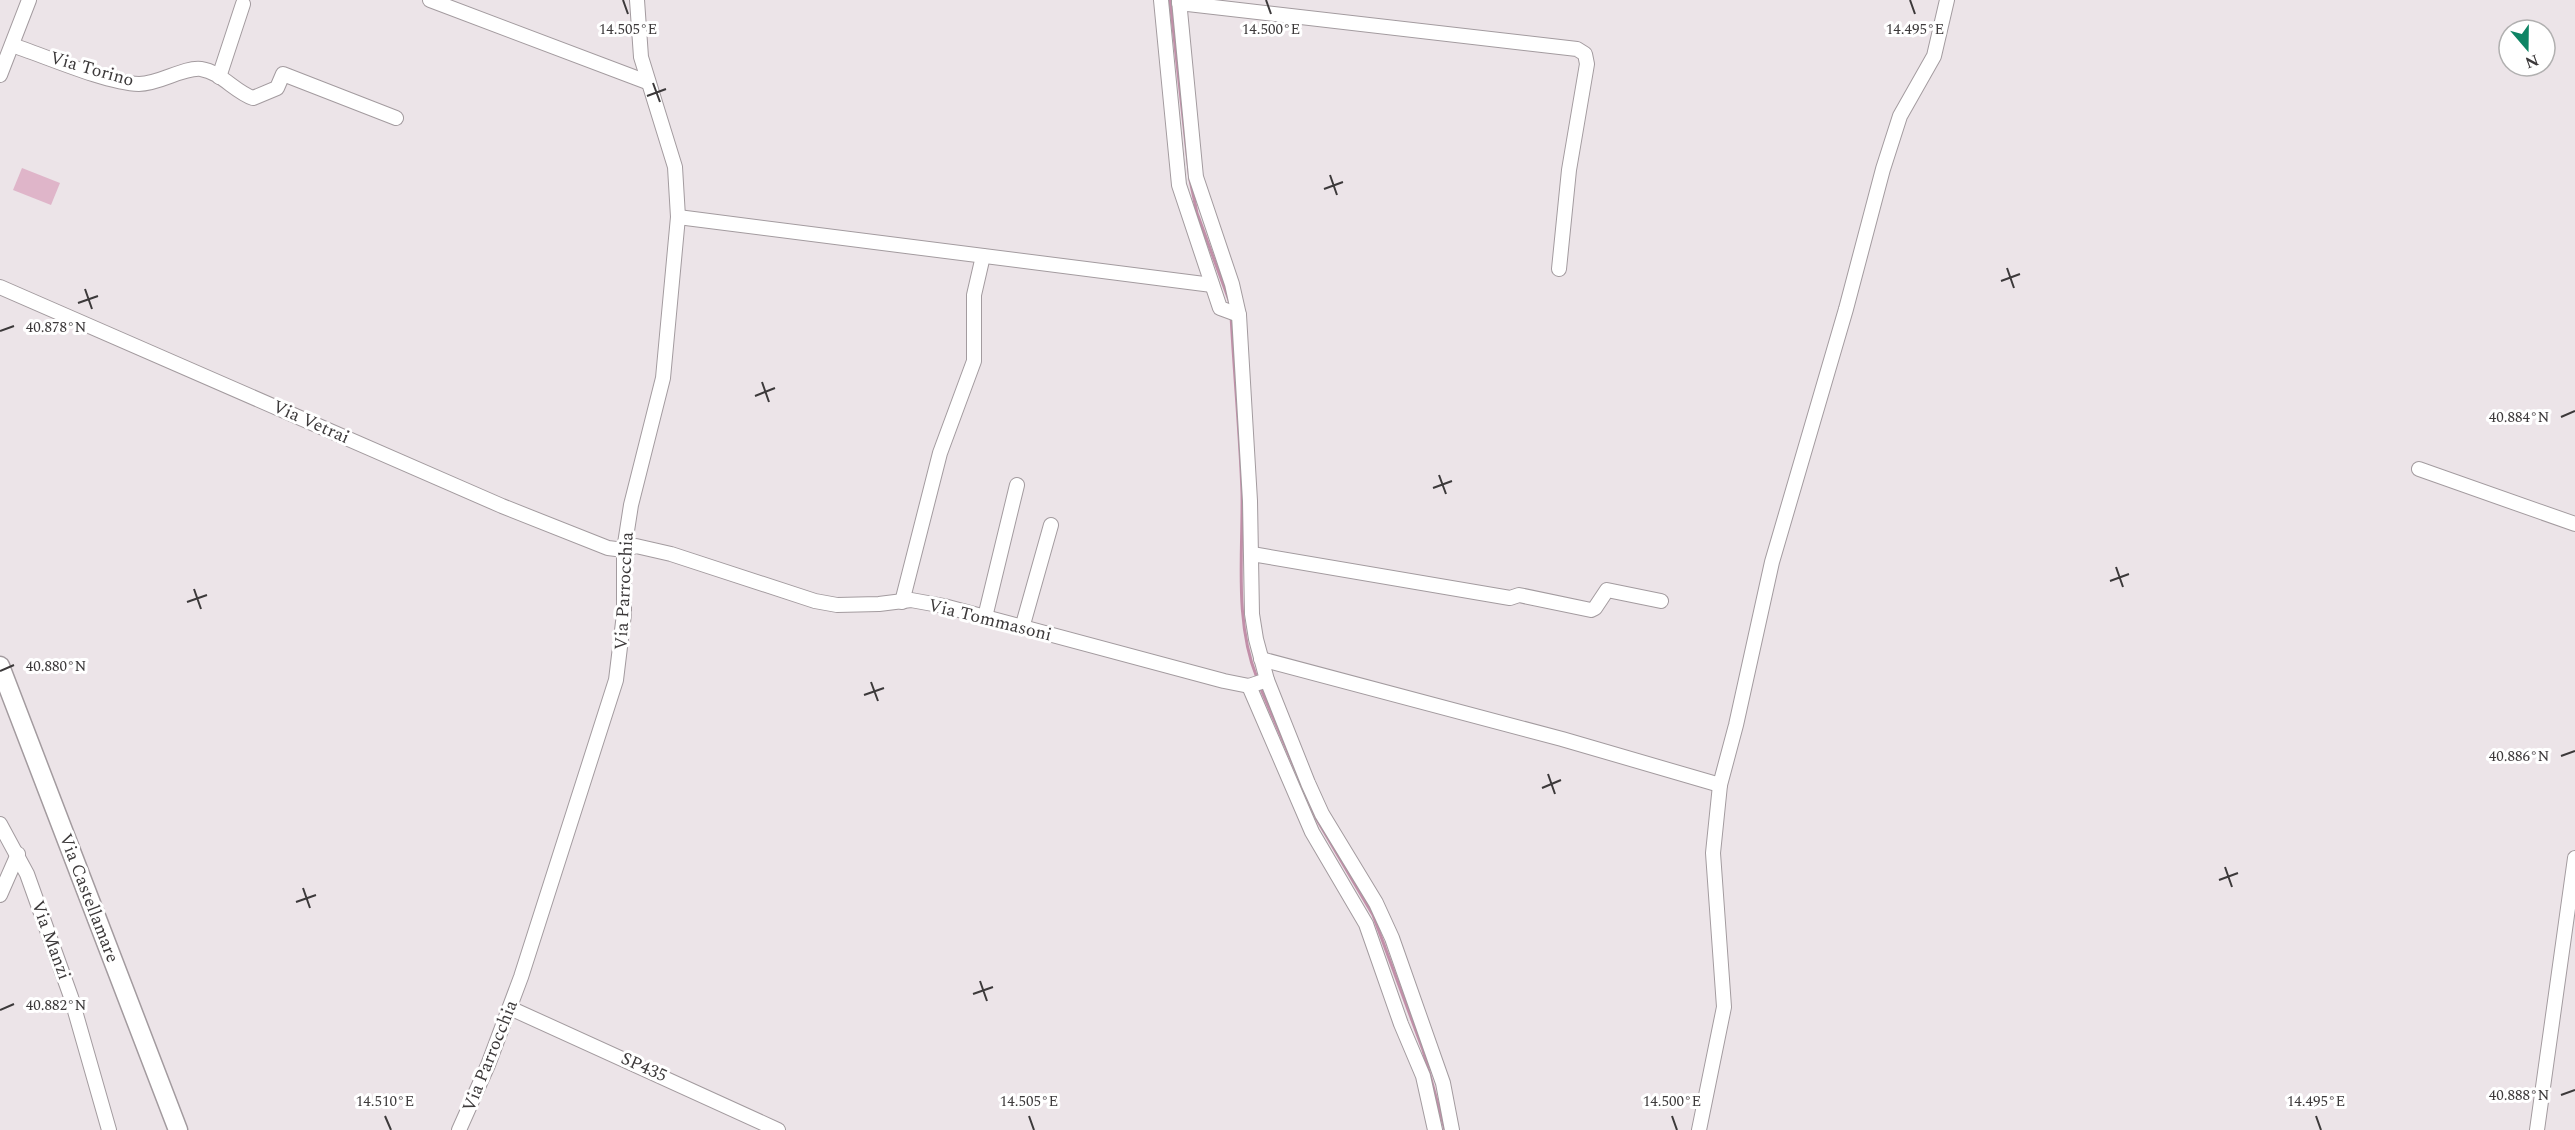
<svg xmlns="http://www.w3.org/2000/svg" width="2575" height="1130" viewBox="0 0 2575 1130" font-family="Spectral,serif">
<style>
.green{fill:#dfb5c9}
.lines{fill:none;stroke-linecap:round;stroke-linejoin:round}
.stream{stroke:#c28fa9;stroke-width:3}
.minor-casing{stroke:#a39b9f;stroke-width:16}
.major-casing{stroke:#a39b9f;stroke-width:21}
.minor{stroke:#fff;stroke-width:14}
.major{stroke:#fff;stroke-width:18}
.ticks{fill:none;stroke:#3c393a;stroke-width:2}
.labels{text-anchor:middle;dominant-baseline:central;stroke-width:6;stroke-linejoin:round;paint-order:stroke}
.street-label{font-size:18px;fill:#3c393a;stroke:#fff}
.ticks-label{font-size:15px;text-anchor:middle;fill:#3c393a;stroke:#fff;stroke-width:6;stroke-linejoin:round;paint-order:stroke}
</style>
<rect width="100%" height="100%" fill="#ece4e8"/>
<!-- green -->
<polygon class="green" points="22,168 60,183 51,205 13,190"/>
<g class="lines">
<!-- stream -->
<g class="stream">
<polyline points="1170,0 1190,180 1197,213 1230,303"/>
<path d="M1231 315C1234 374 1240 434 1242 493 1243 554 1234 621 1257 678"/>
<polyline points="1260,687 1316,818 1373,915 1423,1050 1445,1130"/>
</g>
<!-- minor casing -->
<g class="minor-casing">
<g id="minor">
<polyline points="430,0 647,82"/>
<polyline points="1161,0 1179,185 1220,308 1239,315"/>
<polyline points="1179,0 1196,177 1232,284 1239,315 1250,501 1252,614 1256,639 1267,680 1308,783 1322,814 1376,903 1392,938 1443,1083 1452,1130"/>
<polyline points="1179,3 1577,49 1585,54 1587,64 1569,170 1559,269"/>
<path d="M12 45C45 56 106 83 139 84 160 84 183 67 201 69 221 72 235 92 253 98L277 88 283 74 396 118"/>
<polyline points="0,75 29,0"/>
<polyline points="219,77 243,4"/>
<polyline points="678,217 1212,285"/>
<polyline points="0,287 502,506 608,548 624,550 636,546 671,554 815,601 837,605 879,604 911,600 944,606 1224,681 1249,686 1267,680"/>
<polyline points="2419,469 2575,524"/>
<polyline points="1252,554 1510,598 1519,595 1591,610 1595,608 1607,590 1661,601"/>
<polyline points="902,602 940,453 974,361 974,295 983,256"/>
<polyline points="985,617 1017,485"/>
<polyline points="1022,628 1051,525"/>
<polyline points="1261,659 1562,739 1720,785"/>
<polyline points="1249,686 1312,832 1366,924 1401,1024 1423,1076 1435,1130"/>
<polyline points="0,824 27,874 71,997 109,1130"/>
<polyline points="0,895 18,854"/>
<polyline points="510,1008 778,1130"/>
<polyline points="459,1130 488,1065 521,977 616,680 624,614 624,550 631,505 663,378 678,217 675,167 641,57 637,0"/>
<polyline points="1699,1130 1724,1007 1713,853 1720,785 1736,725 1772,562 1846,309 1883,169 1900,116 1934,56 1947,0"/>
<polyline points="2537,1130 2575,858"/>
</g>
</g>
<!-- major casing -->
<g class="major-casing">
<polyline id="major" points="0,666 178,1130"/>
</g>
<!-- minor -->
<use href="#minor" class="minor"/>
<!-- major -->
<use href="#major" class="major"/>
</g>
<!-- ticks -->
<path class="ticks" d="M623 0 628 14M1266 0 1271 14M1910 0 1915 14M653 83 660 102M647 96 666 89M1330 175 1337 195M1324 189 1343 182M2007 268 2014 288M2001 281 2020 274M85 289 92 309M78 303 98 296M0 331 14 326M762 382 769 402M755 396 775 388M2561 417 2575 411M1439 475 1446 494M1433 488 1452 481M2116 567 2123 587M2110 581 2129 574M194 589 201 609M187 602 207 595M0 671 14 665M871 682 878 701M864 695 884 688M2561 756 2575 751M1548 774 1555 794M1542 788 1561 780M2225 867 2232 887M2219 880 2238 873M303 888 310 908M296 902 316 895M980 981 987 1001M973 994 993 987M0 1010 14 1004M2561 1095 2575 1090M385 1116 391 1130M1029 1116 1034 1130M1672 1116 1677 1130M2316 1116 2321 1130"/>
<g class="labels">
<!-- street labels -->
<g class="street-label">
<text transform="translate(92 69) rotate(16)">Via Torino</text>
<text transform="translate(311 422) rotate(24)">Via Vetrai</text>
<text transform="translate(624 591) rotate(-87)">Via Parrocchia</text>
<text transform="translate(990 620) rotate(14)">Via Tommasoni</text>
<text transform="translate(89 898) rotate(69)">Via Castellamare</text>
<text transform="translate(51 940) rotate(70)">Via Manzi</text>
<text transform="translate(490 1056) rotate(-68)">Via Parrocchia</text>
<text transform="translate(644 1067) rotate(24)">SP435</text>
</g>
</g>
<g class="ticks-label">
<text x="628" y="34">14.505°E</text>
<text x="1271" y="34">14.500°E</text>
<text x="1915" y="34">14.495°E</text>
<text x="56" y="332">40.878°N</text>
<text x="2519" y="422">40.884°N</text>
<text x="56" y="671">40.880°N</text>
<text x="2519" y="761">40.886°N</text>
<text x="56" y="1010">40.882°N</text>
<text x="2519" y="1100">40.888°N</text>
<text x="385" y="1106">14.510°E</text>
<text x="1029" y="1106">14.505°E</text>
<text x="1672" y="1106">14.500°E</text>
<text x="2316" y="1106">14.495°E</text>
</g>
<!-- north arrow -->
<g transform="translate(2527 48) rotate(160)"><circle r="28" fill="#ffffff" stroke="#b1b0b0" stroke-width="1.5"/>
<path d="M0-4.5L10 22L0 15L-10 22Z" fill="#0e8464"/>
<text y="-9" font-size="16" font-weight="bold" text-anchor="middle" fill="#3c393a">N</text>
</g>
</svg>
